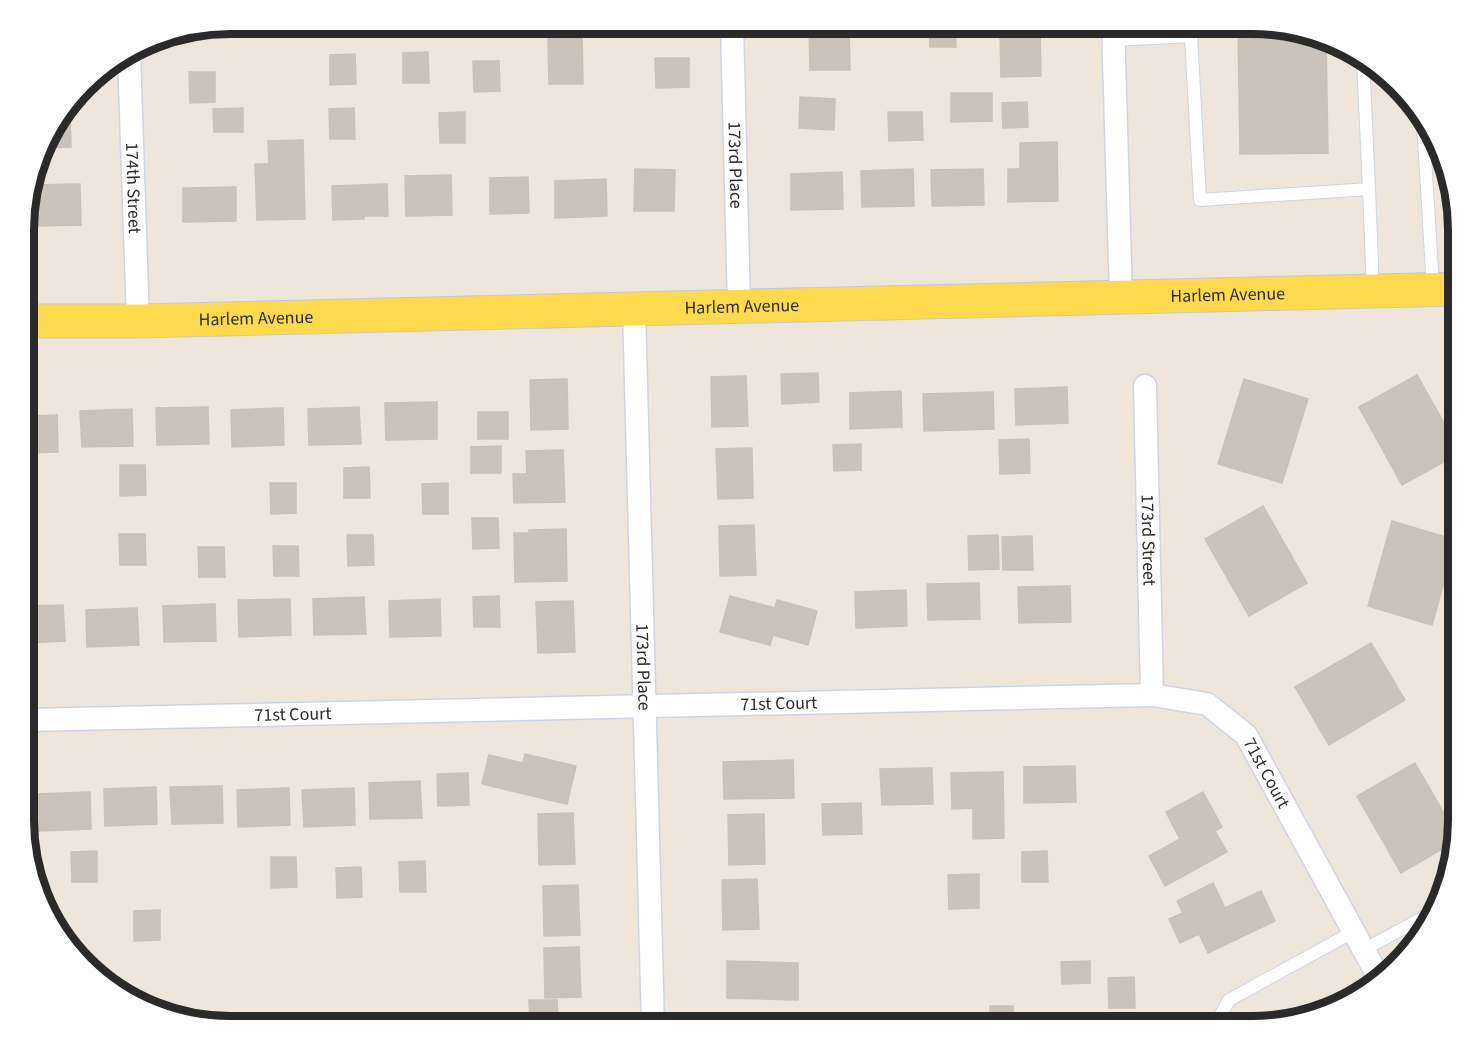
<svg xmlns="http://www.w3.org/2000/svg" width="1482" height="1050" viewBox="0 0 1482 1050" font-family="'Source Sans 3',sans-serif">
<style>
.building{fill:#c9c3ba;stroke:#c9c2b4;stroke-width:1.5}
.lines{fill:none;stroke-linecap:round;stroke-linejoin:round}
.service-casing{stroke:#cfd3e5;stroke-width:14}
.minor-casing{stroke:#cfd3e5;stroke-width:25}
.primary-casing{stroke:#c8c8c8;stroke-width:35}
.service{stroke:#fff;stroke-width:12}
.minor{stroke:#fff;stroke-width:22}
.primary{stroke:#ffda4e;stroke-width:33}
.labels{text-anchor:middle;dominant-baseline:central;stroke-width:5;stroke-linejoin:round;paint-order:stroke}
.street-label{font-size:18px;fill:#2a2a2a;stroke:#fff}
.rim{fill:none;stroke:#2a2a2a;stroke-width:8}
</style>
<rect width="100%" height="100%" fill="#eee6da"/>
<!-- building -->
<g class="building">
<polygon points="231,24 237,24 237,29 202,30"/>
<polygon points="267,24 313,24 313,26 267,27"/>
<polygon points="809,24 849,24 850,70 810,70"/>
<polygon points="929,24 955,24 956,47 930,47"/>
<polygon points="1238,27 1274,27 1326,39 1328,153 1240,154"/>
<polygon points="1040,28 1041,76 1001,77 1000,29"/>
<polygon points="548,36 582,36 583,84 549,84"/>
<polygon points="428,52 429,83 403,83 403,53"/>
<polygon points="355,54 356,84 330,85 330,55"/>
<polygon points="655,58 689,58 689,87 656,88"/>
<polygon points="473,61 499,61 500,91 474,92"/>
<polygon points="189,72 215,72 215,102 190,103"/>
<polygon points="951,93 992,93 992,121 951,122"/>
<polygon points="800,97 835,99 834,130 799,128"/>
<polygon points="1027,102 1028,127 1003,128 1002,103"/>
<polygon points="243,108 243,132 214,132 213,109"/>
<polygon points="354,108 355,139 330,139 329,109"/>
<polygon points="465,112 465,143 440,143 439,113"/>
<polygon points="888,112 922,112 923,140 889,141"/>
<polygon points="63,116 70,116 71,147 43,148 45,139"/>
<polygon points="303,140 305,219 257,220 255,164 269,164 268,141"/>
<polygon points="1057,142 1058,201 1008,202 1008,169 1020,169 1020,143"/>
<polygon points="635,169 675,170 674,211 634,211"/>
<polygon points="913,169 914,206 862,207 861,171"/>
<polygon points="983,169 984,205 932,206 931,170"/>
<polygon points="842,172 843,209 791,210 791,174"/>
<polygon points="451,175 452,215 406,216 405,176"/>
<polygon points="528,177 529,213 490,214 490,178"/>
<polygon points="606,179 607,216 555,218 555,181"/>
<polygon points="80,184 81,225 35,226 34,185"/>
<polygon points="387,184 388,216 364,216 364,219 333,220 332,186"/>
<polygon points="236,187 236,221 183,222 183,188"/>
<polygon points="818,373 819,402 782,404 781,374"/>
<polygon points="1417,375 1458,448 1458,454 1402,485 1359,407"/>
<polygon points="746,376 748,426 712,427 711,377"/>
<polygon points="567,379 568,429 531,430 530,380"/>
<polygon points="1244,379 1308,399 1282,483 1218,464"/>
<polygon points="1067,387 1068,423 1016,425 1015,389"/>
<polygon points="901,391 902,427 850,429 850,393"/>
<polygon points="993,392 994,429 924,431 923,394"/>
<polygon points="437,402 437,439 386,440 385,403"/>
<polygon points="208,407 209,444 157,445 156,408"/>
<polygon points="359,407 361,444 309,445 308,409"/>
<polygon points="283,408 284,445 232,447 231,410"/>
<polygon points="132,409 133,446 82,447 80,411"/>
<rect x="478" y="412" width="30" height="27"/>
<polygon points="57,415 58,452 26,453 26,416"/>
<polygon points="1029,439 1030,473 1000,474 999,440"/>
<polygon points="861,444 861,470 834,471 833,445"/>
<polygon points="501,446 501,473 471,473 471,447"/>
<polygon points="752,448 753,498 718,499 716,449"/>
<polygon points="563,450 565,502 514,503 513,474 527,474 526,451"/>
<polygon points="120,465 145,465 146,495 120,496"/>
<polygon points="369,467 370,498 344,498 344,468"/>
<polygon points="270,483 296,483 296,513 271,514"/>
<polygon points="448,483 448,514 423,514 422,484"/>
<polygon points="1263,506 1307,583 1249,616 1205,539"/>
<polygon points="472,518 498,518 499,548 473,549"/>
<polygon points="1392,521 1456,540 1432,625 1368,606"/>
<polygon points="754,525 756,575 720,576 719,526"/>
<polygon points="566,529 567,581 515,582 514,533 529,533 529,530"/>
<polygon points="119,534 145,534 146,565 120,565"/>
<polygon points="347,535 373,535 374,565 348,566"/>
<polygon points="998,535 999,569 969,570 968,536"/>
<polygon points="1032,536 1033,570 1003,570 1002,537"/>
<polygon points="273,546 298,546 299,576 274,576"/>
<polygon points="198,547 224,547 225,577 199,577"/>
<polygon points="979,583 980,619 928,620 927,584"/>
<polygon points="1070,586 1071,622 1019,623 1018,587"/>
<polygon points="906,590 907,626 856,628 855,592"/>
<polygon points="499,596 500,627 474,627 473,597"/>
<polygon points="730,596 775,608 777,600 817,611 808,645 773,635 770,645 720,632"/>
<polygon points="364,597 366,634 314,635 313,599"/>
<polygon points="290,599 291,635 239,637 238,600"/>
<polygon points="440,599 441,636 390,637 389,601"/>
<polygon points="573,601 575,652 538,653 536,602"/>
<polygon points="215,604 216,641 164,642 163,606"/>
<polygon points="63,605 65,641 26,643 26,606"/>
<polygon points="137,608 139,645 87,647 86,610"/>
<polygon points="1371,643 1405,700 1329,745 1295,687"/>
<polygon points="525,754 576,766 567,804 482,784 489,755 523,763"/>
<polygon points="793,760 794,798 724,799 723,762"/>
<polygon points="1415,763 1457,836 1456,841 1401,873 1357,796"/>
<polygon points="1075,766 1076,802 1024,803 1024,767"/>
<polygon points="932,768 933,804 882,805 880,769"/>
<polygon points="1003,772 1004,838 973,839 973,808 952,809 951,773"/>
<polygon points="468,773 469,805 438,806 437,774"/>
<polygon points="420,781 422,818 370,819 369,783"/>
<polygon points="222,786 223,823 172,824 170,787"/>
<polygon points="156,787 157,824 105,826 104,789"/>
<polygon points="289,788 290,825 238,827 237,790"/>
<polygon points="354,788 355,825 304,827 302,790"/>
<polygon points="90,792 91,829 39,831 38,794"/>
<polygon points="1203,792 1222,827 1215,831 1227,852 1165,886 1149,856 1180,839 1166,812"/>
<polygon points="861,803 862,834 823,835 822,804"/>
<polygon points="573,813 575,864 539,865 538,814"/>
<polygon points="764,814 765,864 729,865 728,815"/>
<polygon points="97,851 97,882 72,882 71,852"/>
<polygon points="1047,851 1048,882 1022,882 1022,852"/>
<polygon points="271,857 296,857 297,887 271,888"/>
<polygon points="425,861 426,892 400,892 399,862"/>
<polygon points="361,867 362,897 337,898 336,868"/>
<polygon points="979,874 979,908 949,909 948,875"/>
<polygon points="757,879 759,929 723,930 722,880"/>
<polygon points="1213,883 1225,908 1261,891 1275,921 1208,953 1199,934 1180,943 1169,919 1183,913 1177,901"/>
<polygon points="578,885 580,935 544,936 543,886"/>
<polygon points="160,910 160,940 134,941 134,911"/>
<polygon points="579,947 581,997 545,998 544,948"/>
<polygon points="727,961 798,963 798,1000 727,998"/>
<polygon points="1090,961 1090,983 1062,984 1061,962"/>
<polygon points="1134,977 1135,1008 1109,1008 1108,978"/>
<polygon points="529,1000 557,1000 558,1021 530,1021"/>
<polygon points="990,1006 1013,1006 1013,1023 1041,1023 1041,1026 956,1026 955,1019 990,1019"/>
<polygon points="1313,1012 1256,1025 1256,1015"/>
</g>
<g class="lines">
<!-- service casing -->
<g class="service-casing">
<g id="service">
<polyline points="1191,36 1206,24"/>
<polyline points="1114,40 1191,36 1200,200 1369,189 1373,290"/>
<polyline points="1363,59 1369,189"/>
<polyline points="1423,123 1433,289"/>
<polyline points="1363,950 1432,913"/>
<polyline points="1220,1026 1220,1016 1229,1000 1353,932"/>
</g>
</g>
<!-- minor casing -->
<g class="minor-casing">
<g id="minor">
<path id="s1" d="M732 24 739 307"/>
<polyline points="1113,24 1121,297"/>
<path id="s2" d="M129 54 138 321"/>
<path id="s3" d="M634 309 653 1026"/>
<path id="s4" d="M1145 386 1152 695"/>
<path id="s5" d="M26 720 1152 695 1207 704 1246 735 1378 976"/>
</g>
</g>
<!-- primary casing -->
<g class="primary-casing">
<g id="primary">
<path id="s6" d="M26 321H138L1458 289"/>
</g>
</g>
<!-- service -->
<use href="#service" class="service"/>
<!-- minor -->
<use href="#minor" class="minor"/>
<!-- primary -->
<use href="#primary" class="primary"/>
</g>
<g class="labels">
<!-- street labels -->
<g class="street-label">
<text stroke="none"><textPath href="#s1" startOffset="141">173rd Place</textPath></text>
<text stroke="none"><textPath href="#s2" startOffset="134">174th Street</textPath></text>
<text stroke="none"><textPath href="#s6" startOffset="1202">Harlem Avenue</textPath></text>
<text stroke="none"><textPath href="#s6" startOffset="716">Harlem Avenue</textPath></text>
<text stroke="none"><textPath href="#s6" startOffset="230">Harlem Avenue</textPath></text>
<text stroke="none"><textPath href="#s4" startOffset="154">173rd Street</textPath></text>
<text stroke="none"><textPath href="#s3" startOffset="358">173rd Place</textPath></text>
<text stroke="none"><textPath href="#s5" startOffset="753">71st Court</textPath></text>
<text stroke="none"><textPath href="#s5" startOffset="267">71st Court</textPath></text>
<text stroke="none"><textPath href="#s5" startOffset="1275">71st Court</textPath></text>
</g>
</g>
<!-- crop -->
<path d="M0 0H1482V1050H0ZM230 34H1252A196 196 0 0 1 1448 230V820A196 196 0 0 1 1252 1016H230A196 196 0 0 1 34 820V230A196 196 0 0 1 230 34Z" fill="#fff" fill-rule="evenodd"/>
<path class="rim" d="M230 34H1252A196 196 0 0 1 1448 230V820A196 196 0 0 1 1252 1016H230A196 196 0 0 1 34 820V230A196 196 0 0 1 230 34Z"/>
</svg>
